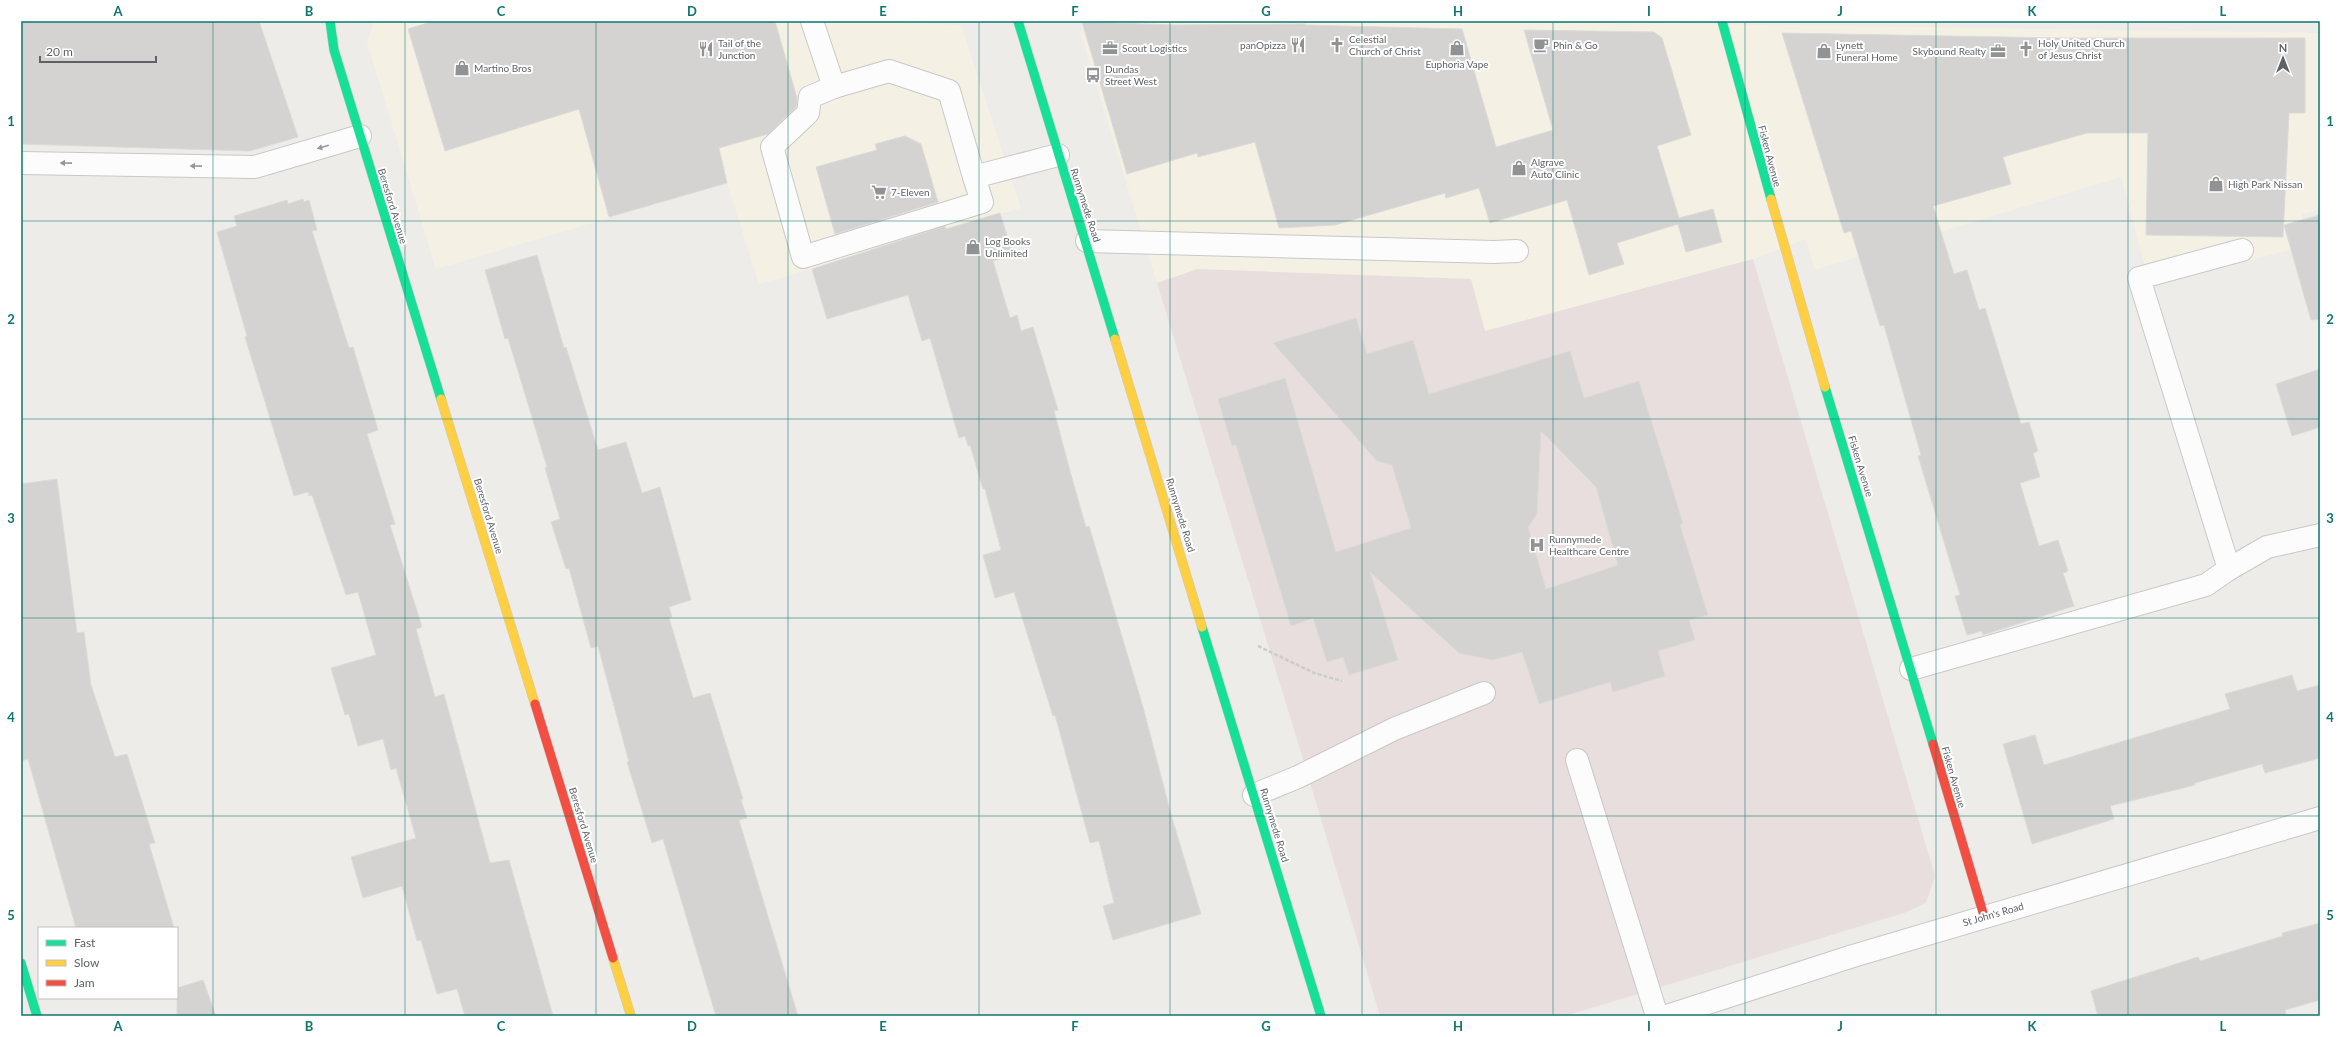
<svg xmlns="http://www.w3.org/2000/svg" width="2341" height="1037" viewBox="0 0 2341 1037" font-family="Lato,sans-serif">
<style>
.commercial{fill:#f5f0e4}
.medical{fill:#e8dedd}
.building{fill:#d4d3d1;stroke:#dcdbd8;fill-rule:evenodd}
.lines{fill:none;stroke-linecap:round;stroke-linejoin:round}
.lane-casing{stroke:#c8c8c8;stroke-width:24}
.street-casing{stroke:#c8c8c8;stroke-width:24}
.fast-casing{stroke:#cacaca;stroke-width:10}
.slow-casing{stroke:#cacaca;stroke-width:10}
.jam-casing{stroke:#cacaca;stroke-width:10}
.path{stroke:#cacecb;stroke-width:2.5;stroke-dasharray:4 2;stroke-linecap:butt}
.lane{stroke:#fcfcfc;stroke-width:22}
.street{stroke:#fcfcfc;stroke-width:22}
.fast{stroke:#16e098;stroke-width:9}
.slow{stroke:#ffcf43;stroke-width:9}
.jam{stroke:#f24e42;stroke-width:9}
.oneway{fill:#95989a}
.grid{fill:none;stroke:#0f766e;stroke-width:1;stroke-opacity:0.55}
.labels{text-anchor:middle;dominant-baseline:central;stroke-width:4;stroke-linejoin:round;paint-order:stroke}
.poi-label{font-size:10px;fill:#5e6265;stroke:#fff;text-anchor:start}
.street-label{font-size:10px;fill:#5e6265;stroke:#fff}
.neatline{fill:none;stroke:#0f766e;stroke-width:1.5}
.grid-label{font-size:13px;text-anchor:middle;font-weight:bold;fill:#0f766e}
</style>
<rect width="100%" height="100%" fill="#edece9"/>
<!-- commercial -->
<g class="commercial">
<polygon points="374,21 854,21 961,25 1021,208 759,284 727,183 436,269 367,42"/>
<polygon points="1090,21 1511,21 2320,33 2320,210 2302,214 2305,246 2150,286 2121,177 1815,270 1806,239 1753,259 1485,331 1198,269 1157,283 1080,32"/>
</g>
<!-- medical -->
<polygon class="medical" points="1753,259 1935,876 1926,903 1904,913 1565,1016 1380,1016 1303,759 1157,283 1198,269 1471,279 1485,331"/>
<!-- building -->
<g class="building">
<polygon points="21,21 259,21 298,137 250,151 21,144"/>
<polygon points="434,21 775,21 797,98 796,107 768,134 719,148 727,183 609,217 579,109 445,151 408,29"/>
<polygon points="1082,22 1175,25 1305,24 1305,25 1462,29 1496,147 1553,130 1524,30 1654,32 1662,38 1691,135 1657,146 1679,218 1713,209 1722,242 1686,252 1678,224 1617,243 1624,264 1589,275 1567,200 1490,223 1479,188 1446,198 1445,193 1335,225 1279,228 1255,142 1198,157 1197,153 1127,174"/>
<polygon points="1782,33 2060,38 2305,38 2305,113 2289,113 2283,237 2146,235 2148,133 2087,133 2003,157 2011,184 1933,206 1954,274 1967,270 1979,310 1985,308 2021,424 2029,422 2038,451 2033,453 2040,477 2020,483 2039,546 2058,540 2068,571 2063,573 2074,606 1983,635 1982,631 1967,635 1955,596 1960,595 1918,456 1921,455 1884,325 1880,326 1851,231 1844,233"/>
<polygon points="905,136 921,144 938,202 835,234 816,167 877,150 875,144"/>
<polygon points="303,199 304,202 309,200 317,230 312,231 349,348 353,347 378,430 367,434 395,524 390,525 422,627 416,629 435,697 444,694 490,863 509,860 553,1016 465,1016 457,989 437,994 421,940 417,941 402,886 363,898 351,857 416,838 396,768 391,770 383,739 358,746 349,714 345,715 331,668 376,655 358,592 346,595 312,495 309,496 308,492 294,496 245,337 247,336 217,232 237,226 234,216 287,200 288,204"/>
<polygon points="1000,213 1013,255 993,261 1010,318 1017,315 1021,331 1033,327 1058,410 1054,411 1070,471 1086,527 1089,526 1143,707 1172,818 1201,914 1113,940 1103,906 1114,903 1099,841 1090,843 1055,715 1053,716 1014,592 995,598 983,555 1001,550 985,489 983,489 970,445 968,446 965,436 959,438 930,338 922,341 908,295 827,319 812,269 945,226 946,229"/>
<polygon points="2320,215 2320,319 2311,320 2284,225"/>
<polygon points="537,255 564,348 566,347 598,450 626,442 642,493 660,487 691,600 669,607 672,617 669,618 693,698 710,693 743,799 741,800 747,818 739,820 798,1016 716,1016 663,839 652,843 627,762 629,762 598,646 591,648 569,568 566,569 551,522 560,519 545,468 547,467 508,338 505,339 485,270"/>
<path d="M1356 318 1367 354 1413 340 1429 394 1570 351 1584 398 1639 381 1683 523 1680 525 1708 615 1689 620 1695 640 1658 651 1665 676 1613 692 1610 682 1539 704 1522 652 1492 660 1459 653 1370 572 1398 660 1349 675 1343 657 1327 662 1313 618 1291 626 1236 445 1232 446 1218 399 1285 378 1336 552 1411 528 1392 465 1377 461 1273 343ZM1541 431 1596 487 1618 565 1546 589 1528 527 1537 514Z"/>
<polygon points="2320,369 2320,427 2292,436 2276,384"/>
<polygon points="57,479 77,633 84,632 91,685 115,757 127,754 155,843 149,844 174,928 76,928 28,759 21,761 21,484"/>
<polygon points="2292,675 2297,691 2320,685 2320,758 2265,773 2262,764 2195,783 2195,785 2110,806 2114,819 2032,844 2003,744 2035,735 2044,765 2230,709 2225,694"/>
<polygon points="2320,923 2320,1000 2285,1010 2286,1016 2098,1016 2091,991 2198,957 2200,961 2283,936 2282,933"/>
<polygon points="203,980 216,1016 177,1016 177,988"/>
</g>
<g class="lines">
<!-- lane casing -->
<g class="lane-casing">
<g id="lane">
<polyline points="812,21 834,87 889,71 949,91 974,177 1058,155"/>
<polyline points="834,87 810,97 808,113 772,147 803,257 982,202 974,177"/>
<polyline points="21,163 255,167 360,136"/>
<polyline points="1087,241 1494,252 1517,251"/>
<polyline points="2229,569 2267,547 2320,535"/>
<polyline points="1911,669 2206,585 2229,569 2139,278 2242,250"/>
<polyline points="1577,760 1657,1016"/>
<polyline points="1254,795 1298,777 1394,729 1484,693"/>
</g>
</g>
<!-- street casing -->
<g class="street-casing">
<polyline id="street" points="1667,1016 1853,956 2320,818"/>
</g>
<!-- fast casing -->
<g class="fast-casing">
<g id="fast">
<polyline points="330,21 334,50 441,399"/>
<polyline points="1018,21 1115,339"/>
<polyline points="1722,21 1771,199"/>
<polyline points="1825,387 1933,744"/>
<polyline points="1202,627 1321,1016"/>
<polyline points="21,963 37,1016"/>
</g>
</g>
<!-- slow casing -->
<g class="slow-casing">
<g id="slow">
<polyline points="1771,199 1825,387"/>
<polyline points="1115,339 1202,627"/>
<polyline points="441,399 535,704"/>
<polyline points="613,958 631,1016"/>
</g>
</g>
<!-- jam casing -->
<g class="jam-casing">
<g id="jam">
<polyline points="535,704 613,958"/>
<polyline points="1933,744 1984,916"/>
</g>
</g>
<!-- path -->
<polyline class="path" points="1258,646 1314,673 1342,681"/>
<!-- lane -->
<use href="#lane" class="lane"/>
<!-- street -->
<use href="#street" class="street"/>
<!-- fast -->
<use href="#fast" class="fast"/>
<!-- slow -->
<use href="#slow" class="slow"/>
<!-- jam -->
<use href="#jam" class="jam"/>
</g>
<!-- one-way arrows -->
<defs><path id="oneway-solid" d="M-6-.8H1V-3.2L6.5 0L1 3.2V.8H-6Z"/></defs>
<g class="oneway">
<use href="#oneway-solid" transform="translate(323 147) rotate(164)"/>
<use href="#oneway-solid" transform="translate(66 163) rotate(-179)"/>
<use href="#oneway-solid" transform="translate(196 166) rotate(-179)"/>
</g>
<!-- grid -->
<path class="grid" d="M213 21V1016M405 21V1016M596 21V1016M788 21V1016M979 21V1016M1170 21V1016M1362 21V1016M1553 21V1016M1745 21V1016M1936 21V1016M2128 21V1016M21 221H2320M21 419H2320M21 618H2320M21 816H2320"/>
<!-- icons -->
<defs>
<g id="restaurant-bare" transform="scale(1.2)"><path d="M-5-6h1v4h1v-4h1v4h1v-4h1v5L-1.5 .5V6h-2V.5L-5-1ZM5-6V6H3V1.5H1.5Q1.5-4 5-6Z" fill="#909293" stroke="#fff" stroke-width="2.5" paint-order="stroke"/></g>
<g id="church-bare" transform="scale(1.2)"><path d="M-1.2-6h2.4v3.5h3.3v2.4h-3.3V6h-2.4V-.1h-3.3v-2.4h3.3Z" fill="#909293" stroke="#fff" stroke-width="2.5" paint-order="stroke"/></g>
<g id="cafe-bare" transform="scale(1.2)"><path d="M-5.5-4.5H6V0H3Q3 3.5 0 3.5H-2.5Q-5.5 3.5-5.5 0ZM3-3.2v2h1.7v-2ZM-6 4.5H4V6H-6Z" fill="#909293" stroke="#fff" stroke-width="2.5" paint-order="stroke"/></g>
<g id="office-bare" transform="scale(1.2)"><path d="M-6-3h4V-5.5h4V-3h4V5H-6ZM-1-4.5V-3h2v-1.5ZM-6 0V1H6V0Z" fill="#909293" stroke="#fff" stroke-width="2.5" paint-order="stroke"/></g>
<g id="shop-bare" transform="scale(1.2)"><path d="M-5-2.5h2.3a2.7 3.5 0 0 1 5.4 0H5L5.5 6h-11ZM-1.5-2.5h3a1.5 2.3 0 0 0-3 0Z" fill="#909293" stroke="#fff" stroke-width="2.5" paint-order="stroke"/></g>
<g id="bus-bare" transform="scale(1.2)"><path d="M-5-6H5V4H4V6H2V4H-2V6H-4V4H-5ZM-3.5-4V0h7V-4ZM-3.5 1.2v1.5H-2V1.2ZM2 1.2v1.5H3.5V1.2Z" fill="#909293" stroke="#fff" stroke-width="2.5" paint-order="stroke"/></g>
<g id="supermarket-bare" transform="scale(1.2)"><path d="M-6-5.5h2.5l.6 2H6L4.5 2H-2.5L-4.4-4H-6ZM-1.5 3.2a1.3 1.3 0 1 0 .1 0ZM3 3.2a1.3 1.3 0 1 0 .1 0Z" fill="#909293" stroke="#fff" stroke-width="2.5" paint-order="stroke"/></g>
<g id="hospital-bare" transform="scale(1.2)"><path d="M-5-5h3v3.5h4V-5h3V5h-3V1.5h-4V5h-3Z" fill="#909293" stroke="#fff" stroke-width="2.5" paint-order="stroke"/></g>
</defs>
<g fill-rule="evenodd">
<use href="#restaurant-bare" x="1298" y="45"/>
<use href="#church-bare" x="1337" y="45"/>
<use href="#cafe-bare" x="1541" y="45"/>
<use href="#office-bare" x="1110" y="48"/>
<use href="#shop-bare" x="1457" y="48"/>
<use href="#restaurant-bare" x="706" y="49"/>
<use href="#church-bare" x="2026" y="49"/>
<use href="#shop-bare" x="1824" y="51"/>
<use href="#office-bare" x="1998" y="51"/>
<use href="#shop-bare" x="462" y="68"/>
<use href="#bus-bare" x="1093" y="75"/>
<use href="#shop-bare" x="1519" y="168"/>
<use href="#shop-bare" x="2216" y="184"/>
<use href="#supermarket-bare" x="879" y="192"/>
<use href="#shop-bare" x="973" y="247"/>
<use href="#hospital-bare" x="1537" y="545"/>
</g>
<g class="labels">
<!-- poi labels -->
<g class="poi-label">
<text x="1349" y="39">Celestial<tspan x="1349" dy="12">Church of Christ</tspan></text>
<text x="718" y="43">Tail of the<tspan x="718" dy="12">Junction</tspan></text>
<text x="2038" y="43">Holy United Church<tspan x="2038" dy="12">of Jesus Christ</tspan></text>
<text x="1286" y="45" text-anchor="end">panOpizza</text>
<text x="1553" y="45">Phin &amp; Go</text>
<text x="1836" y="45">Lynett<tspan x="1836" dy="12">Funeral Home</tspan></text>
<text x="1122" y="48">Scout Logistics</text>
<text x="1986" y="51" text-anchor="end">Skybound Realty</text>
<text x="1457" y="64" text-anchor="middle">Euphoria Vape</text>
<text x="474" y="68">Martino Bros</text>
<text x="1105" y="69">Dundas<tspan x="1105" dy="12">Street West</tspan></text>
<text x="1531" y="162">Algrave<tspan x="1531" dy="12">Auto Clinic</tspan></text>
<text x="2228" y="184">High Park Nissan</text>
<text x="891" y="192">7-Eleven</text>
<text x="985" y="241">Log Books<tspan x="985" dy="12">Unlimited</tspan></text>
<text x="1549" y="539">Runnymede<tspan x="1549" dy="12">Healthcare Centre</tspan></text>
</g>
<!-- street labels -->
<g class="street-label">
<text transform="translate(1770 156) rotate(75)">Fisken Avenue</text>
<text transform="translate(1086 205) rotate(72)">Runnymede Road</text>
<text transform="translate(393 206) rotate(73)">Beresford Avenue</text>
<text transform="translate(1861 466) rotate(73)">Fisken Avenue</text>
<text transform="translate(1181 515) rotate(73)">Runnymede Road</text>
<text transform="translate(489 516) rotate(73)">Beresford Avenue</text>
<text transform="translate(1954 777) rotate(74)">Fisken Avenue</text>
<text transform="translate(584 825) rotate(73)">Beresford Avenue</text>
<text transform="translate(1275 825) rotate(73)">Runnymede Road</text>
<text transform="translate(1993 914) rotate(-16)">St John's Road</text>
</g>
</g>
<!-- border -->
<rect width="2341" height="1037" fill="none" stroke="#ffffff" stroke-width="44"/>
<!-- legend -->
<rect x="38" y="927" width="140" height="72" fill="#ffffff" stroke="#bfc0c1"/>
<rect x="46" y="940" width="20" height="6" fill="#16e098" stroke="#bfc0c1"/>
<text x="74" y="947" font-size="12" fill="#5e6265">Fast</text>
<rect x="46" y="960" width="20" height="6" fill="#ffcf43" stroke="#bfc0c1"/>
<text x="74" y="967" font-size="12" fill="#5e6265">Slow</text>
<rect x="46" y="980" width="20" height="6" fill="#f24e42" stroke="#bfc0c1"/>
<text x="74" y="987" font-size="12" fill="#5e6265">Jam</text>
<!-- north arrow -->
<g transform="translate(2283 58)" stroke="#ffffff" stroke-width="3" paint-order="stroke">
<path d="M0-3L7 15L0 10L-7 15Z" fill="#5e6265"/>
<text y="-6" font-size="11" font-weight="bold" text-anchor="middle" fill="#5e6265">N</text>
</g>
<!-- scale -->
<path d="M40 56v6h116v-6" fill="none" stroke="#5e6265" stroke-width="2"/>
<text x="46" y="56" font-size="12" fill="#5e6265" stroke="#ffffff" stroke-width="3" paint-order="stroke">20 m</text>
<rect x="22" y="22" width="2297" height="993" class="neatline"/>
<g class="grid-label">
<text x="118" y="16">A</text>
<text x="309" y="16">B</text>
<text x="501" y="16">C</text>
<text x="692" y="16">D</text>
<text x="883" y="16">E</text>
<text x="1075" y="16">F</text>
<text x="1266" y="16">G</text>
<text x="1458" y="16">H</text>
<text x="1649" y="16">I</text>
<text x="1840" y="16">J</text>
<text x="2032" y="16">K</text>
<text x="2223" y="16">L</text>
<text x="11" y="126">1</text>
<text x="2330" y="126">1</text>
<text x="11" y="324">2</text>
<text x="2330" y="324">2</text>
<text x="11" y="523">3</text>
<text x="2330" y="523">3</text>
<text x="11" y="722">4</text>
<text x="2330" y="722">4</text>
<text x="11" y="920">5</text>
<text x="2330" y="920">5</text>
<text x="118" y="1031">A</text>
<text x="309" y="1031">B</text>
<text x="501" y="1031">C</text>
<text x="692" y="1031">D</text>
<text x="883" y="1031">E</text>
<text x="1075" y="1031">F</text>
<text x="1266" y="1031">G</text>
<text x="1458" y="1031">H</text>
<text x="1649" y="1031">I</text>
<text x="1840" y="1031">J</text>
<text x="2032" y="1031">K</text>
<text x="2223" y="1031">L</text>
</g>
</svg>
